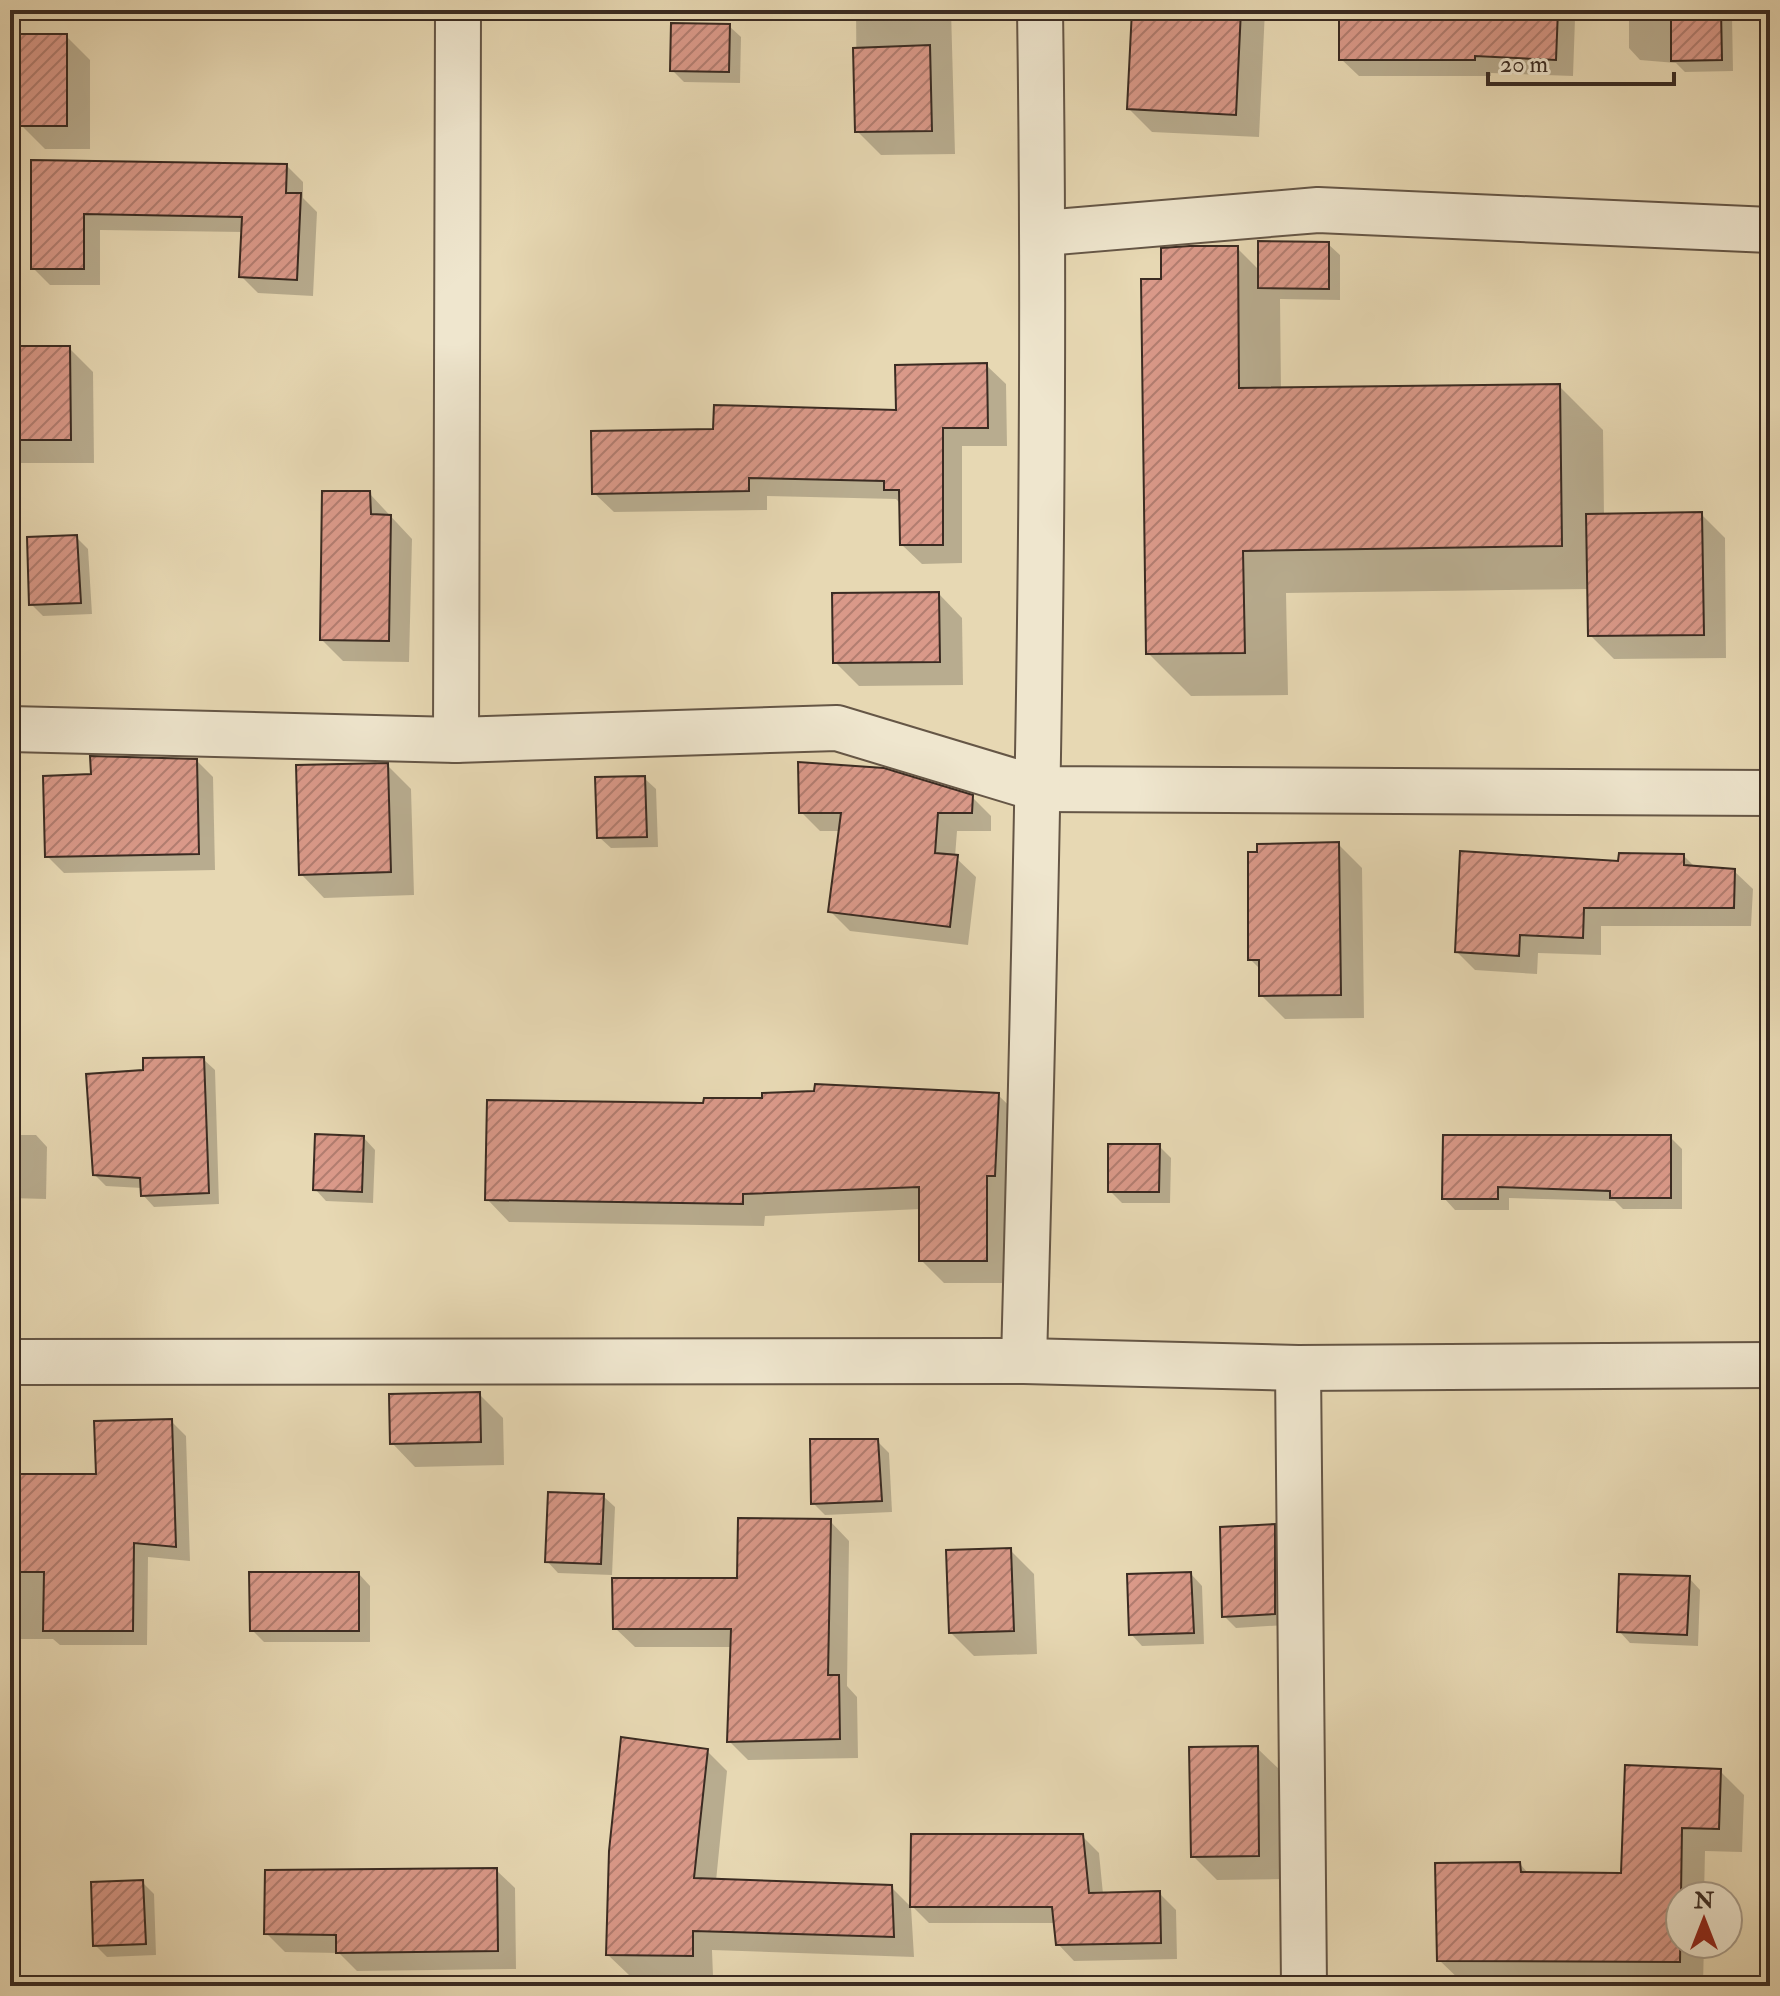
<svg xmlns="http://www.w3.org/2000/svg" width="1780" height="1996" viewBox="0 0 1780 1996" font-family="'IM FELL Double Pica',serif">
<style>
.shadow{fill:#0003}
.building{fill:url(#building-hatch);stroke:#3a2b22;stroke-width:2}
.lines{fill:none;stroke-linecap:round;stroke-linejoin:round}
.street-casing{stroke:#655646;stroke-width:48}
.street{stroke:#efe6ce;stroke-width:44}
</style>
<defs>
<pattern id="building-hatch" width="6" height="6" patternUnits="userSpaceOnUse" patternTransform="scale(2)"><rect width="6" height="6" fill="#da9989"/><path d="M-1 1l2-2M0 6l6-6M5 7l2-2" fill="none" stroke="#b27d70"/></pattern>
</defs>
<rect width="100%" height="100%" fill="#e7d8b3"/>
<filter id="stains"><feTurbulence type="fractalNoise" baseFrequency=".0025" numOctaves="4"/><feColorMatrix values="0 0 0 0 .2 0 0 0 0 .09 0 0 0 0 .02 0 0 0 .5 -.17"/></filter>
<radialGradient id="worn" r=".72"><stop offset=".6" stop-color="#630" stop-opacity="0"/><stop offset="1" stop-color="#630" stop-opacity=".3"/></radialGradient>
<!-- shadow -->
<g class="shadow">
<polygon points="856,10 951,10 955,154 881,155 857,131"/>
<polygon points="1134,10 1265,10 1259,137 1152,132 1129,109"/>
<polygon points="1341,10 1566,10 1575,19 1573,76 1491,73 1491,76 1359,76 1341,59"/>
<polygon points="1629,10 1726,10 1732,16 1733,71 1685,72 1676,63 1640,60 1629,48"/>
<polygon points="729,26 741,37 740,83 684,82 672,70"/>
<polygon points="66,36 90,60 90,149 45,149 21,125"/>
<polygon points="33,162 287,166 303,182 303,198 317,212 313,296 258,293 241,276 243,232 100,230 100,285 50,285 33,268"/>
<polygon points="1328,244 1340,255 1340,300 1280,299 1281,390 1559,386 1603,430 1604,516 1701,514 1725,538 1726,658 1614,659 1590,635 1589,589 1286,593 1288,695 1191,696 1148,653 1163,281 1237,248 1260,271"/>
<polygon points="10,348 69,348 93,372 94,463 10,463"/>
<polygon points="986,365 1006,384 1007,446 962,446 962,563 922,564 902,545 901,504 896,499 767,496 767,510 614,512 594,493 715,431 898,412"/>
<polygon points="369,493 412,539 409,662 343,661 322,640"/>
<polygon points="76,537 88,549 92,614 43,616 31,604"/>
<polygon points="939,594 962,618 963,685 859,686 835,662"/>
<polygon points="197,761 213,777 215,870 64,873 47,856 93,776"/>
<polygon points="387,765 411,789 414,895 324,898 301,874"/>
<polygon points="644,778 656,789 658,847 611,848 599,837"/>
<polygon points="972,797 991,816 991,831 957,831 955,857 976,877 968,945 850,931 830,911 840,831 820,831 801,812"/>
<polygon points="1338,844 1362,868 1364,1018 1285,1019 1261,995 1261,970 1250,959"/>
<polygon points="1684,856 1696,868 1734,871 1753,889 1751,926 1601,926 1601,955 1538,953 1537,974 1475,970 1457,952 1620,863"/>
<polygon points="203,1059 215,1070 219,1204 154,1207 143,1195 142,1188 106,1186 94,1174 145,1072"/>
<polygon points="998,1095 1021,1117 1009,1283 944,1283 921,1260 921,1209 765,1216 764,1226 509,1222 487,1199 705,1105"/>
<polygon points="10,1135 36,1135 47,1147 46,1199 10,1198"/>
<polygon points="1670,1137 1682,1149 1682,1209 1623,1209 1615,1201 1509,1198 1509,1210 1455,1210 1444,1198"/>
<polygon points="364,1138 375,1150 373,1203 326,1201 315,1189"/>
<polygon points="1159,1146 1171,1158 1170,1203 1122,1203 1110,1191"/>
<polygon points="479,1394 503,1418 504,1465 415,1467 392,1443"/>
<polygon points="171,1421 186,1436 190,1561 148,1557 147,1645 60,1645 53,1639 10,1639 10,1476 98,1476"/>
<polygon points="877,1441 889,1453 892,1512 825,1515 813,1503"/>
<polygon points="603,1496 615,1507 612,1575 558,1573 547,1561"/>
<polygon points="830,1521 849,1541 847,1686 857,1697 858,1758 748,1760 729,1741 732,1647 635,1647 615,1628 739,1580"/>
<polygon points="1274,1526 1285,1538 1286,1625 1236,1628 1224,1616"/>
<polygon points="1010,1550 1034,1574 1037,1654 974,1656 950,1632"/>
<polygon points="359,1574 370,1586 370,1642 264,1642 252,1630"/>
<polygon points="1191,1574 1202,1586 1204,1644 1142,1646 1131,1634"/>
<polygon points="1689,1578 1700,1590 1698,1646 1630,1643 1619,1631"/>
<polygon points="1257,1748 1281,1771 1282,1879 1217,1880 1193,1856"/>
<polygon points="707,1751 727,1771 716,1881 891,1887 911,1907 914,1957 712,1950 713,1976 629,1975 608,1955"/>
<polygon points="1720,1771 1744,1795 1742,1852 1705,1851 1704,1896 1680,1896 1680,1944 1704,1944 1703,1984 1463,1983 1439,1960 1520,1864 1529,1874 1623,1875"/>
<polygon points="1082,1836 1099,1853 1103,1894 1159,1893 1176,1910 1177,1959 1074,1961 1058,1944 1055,1923 929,1923 912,1906"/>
<polygon points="496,1870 515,1888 516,1969 357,1971 339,1953 285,1952 266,1933"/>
<polygon points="142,1882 154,1894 156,1955 107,1957 95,1945"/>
</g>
<!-- building -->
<g class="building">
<polygon points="1132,10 1241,10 1236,115 1127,109"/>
<polygon points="1339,10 1558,10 1556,60 1475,56 1475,60 1339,60"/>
<polygon points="1671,10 1721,10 1722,60 1671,61"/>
<polygon points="671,23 730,24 729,72 670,71"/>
<rect x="19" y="34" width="48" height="92"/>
<polygon points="930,45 932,131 855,132 853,48"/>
<polygon points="31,160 287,164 286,193 301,193 297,280 239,277 242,217 84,214 84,269 31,269"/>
<polygon points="1258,241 1329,242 1329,289 1258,288"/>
<polygon points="1190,246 1238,246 1239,388 1560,384 1562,546 1243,551 1245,653 1146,654 1141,279 1161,279 1161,248"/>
<polygon points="10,346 70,346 71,440 10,440"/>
<polygon points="987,363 988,428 943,428 943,545 900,545 899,490 884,490 884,481 749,478 749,491 592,494 591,431 713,429 714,405 896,410 895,365"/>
<polygon points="322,491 370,491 371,514 391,515 389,641 320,640"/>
<polygon points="1702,512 1704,635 1588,636 1586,514"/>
<polygon points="77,535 81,603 29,605 27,537"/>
<polygon points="939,592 940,662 833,663 832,593"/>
<polygon points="90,756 197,759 199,854 45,857 43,776 91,774"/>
<polygon points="798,762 884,768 973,795 972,813 938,813 935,853 958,855 950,927 828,912 841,813 799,813"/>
<polygon points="388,763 391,872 299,875 296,765"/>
<polygon points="645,776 647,837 597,838 595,777"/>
<polygon points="1339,842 1341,995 1259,996 1259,960 1248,960 1248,852 1257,852 1257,844"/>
<polygon points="1460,851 1618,861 1619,853 1684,854 1684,865 1735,869 1734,908 1584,908 1583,938 1520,935 1519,956 1455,952"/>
<polygon points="204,1057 209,1193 141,1196 140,1178 93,1175 86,1074 143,1070 143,1058"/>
<polygon points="815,1084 999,1093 995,1176 987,1176 987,1261 919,1261 919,1187 743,1194 743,1204 485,1200 487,1100 703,1103 704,1098 762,1098 762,1093 814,1091"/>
<polygon points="315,1134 364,1136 362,1192 313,1190"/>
<polygon points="1443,1135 1671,1135 1671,1198 1610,1198 1610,1191 1498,1187 1498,1199 1442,1199"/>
<polygon points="1108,1144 1160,1144 1159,1192 1108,1192"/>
<polygon points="480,1392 481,1442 390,1444 389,1394"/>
<polygon points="172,1419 176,1547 134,1543 133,1631 43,1631 44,1572 10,1572 10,1474 96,1474 94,1421"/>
<polygon points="810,1439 878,1439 882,1501 811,1504"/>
<polygon points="548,1492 604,1494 601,1564 545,1562"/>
<polygon points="738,1518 831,1519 828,1675 839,1675 840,1739 727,1742 731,1629 613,1629 612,1578 737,1578"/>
<polygon points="1275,1524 1275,1614 1222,1617 1220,1527"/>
<polygon points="1011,1548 1014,1631 949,1633 946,1550"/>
<polygon points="249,1572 359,1572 359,1631 250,1631"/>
<polygon points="1191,1572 1194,1633 1129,1635 1127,1574"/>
<polygon points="1619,1574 1690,1576 1687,1635 1617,1632"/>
<polygon points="621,1737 708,1749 694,1878 892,1885 894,1937 693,1931 693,1956 606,1955 609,1851"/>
<polygon points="1258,1746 1259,1856 1191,1857 1189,1747"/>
<polygon points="1625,1765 1721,1769 1719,1829 1682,1828 1680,1962 1437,1961 1435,1863 1520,1862 1521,1872 1621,1873"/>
<polygon points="911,1834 1083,1834 1089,1893 1160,1891 1161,1943 1056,1945 1052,1907 910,1907"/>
<polygon points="497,1868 498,1951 336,1953 336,1935 264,1934 265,1870"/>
<polygon points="143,1880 146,1944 93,1946 91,1882"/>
</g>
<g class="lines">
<!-- street casing -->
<g class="street-casing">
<g id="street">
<polyline points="1044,233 1318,210 1770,230"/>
<polyline points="10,729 456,740 837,728 1039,789 1770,793"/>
<polyline points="456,740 458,10"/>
<path d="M1024 1361C1036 911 1047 461 1040 10"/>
<polyline points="10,1362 1024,1361 1298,1368 1770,1365"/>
<polyline points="1298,1368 1304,1986"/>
</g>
</g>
<!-- street -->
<use href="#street" class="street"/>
</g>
<!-- margin -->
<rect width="1780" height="1996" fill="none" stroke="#e7d8b3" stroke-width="40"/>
<rect x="12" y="12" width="1756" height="1972" fill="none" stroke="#3a2b22" stroke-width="4"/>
<rect x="20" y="20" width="1740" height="1956" fill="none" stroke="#3a2b22" stroke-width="2"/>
<!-- north arrow -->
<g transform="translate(1704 1920)"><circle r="38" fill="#efe6ce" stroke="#a79b89" stroke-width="2"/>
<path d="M0-6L14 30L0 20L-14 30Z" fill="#8f2418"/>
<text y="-12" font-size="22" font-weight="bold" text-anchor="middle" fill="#3a2b22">N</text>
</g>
<!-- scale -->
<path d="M1488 72v12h186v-12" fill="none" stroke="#3a2b22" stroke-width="4"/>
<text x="1500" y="72" font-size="24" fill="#3a2b22" stroke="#efe6ce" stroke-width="6" paint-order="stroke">20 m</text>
<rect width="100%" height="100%" filter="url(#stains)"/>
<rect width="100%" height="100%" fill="url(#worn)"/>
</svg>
